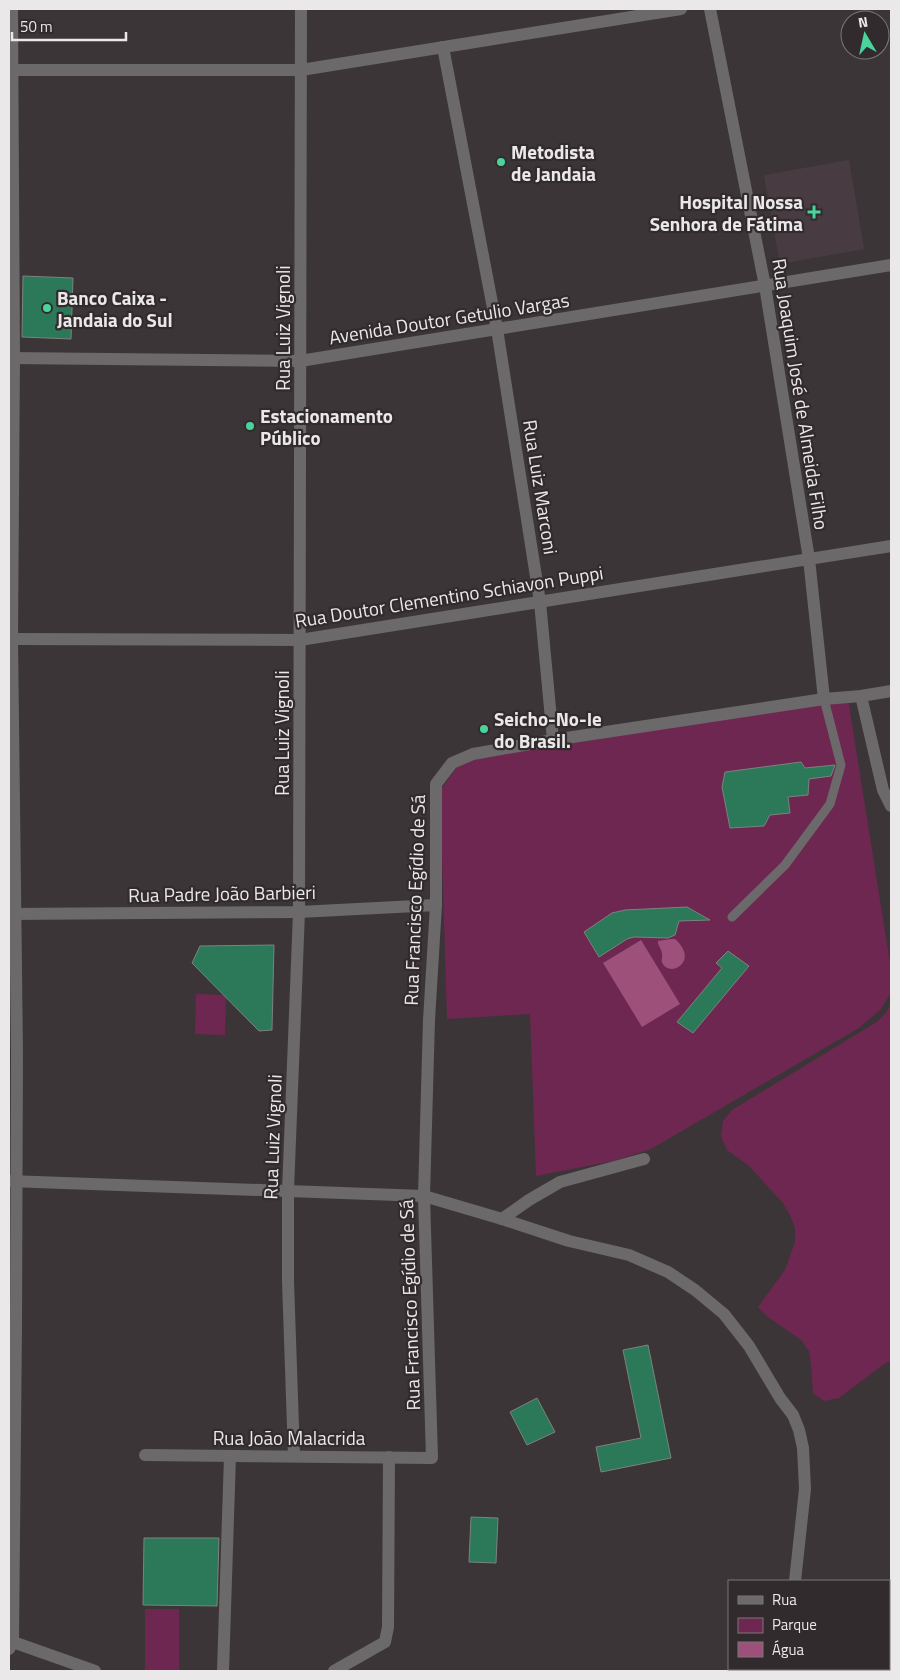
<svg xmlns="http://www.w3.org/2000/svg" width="900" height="1680" viewBox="0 0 900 1680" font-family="'Titillium Web',sans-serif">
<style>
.built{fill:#483c42}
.green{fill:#6e2750}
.water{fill:#9d507a}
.building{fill:#2b7958;stroke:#7c837f}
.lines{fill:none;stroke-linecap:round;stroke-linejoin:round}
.path{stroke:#746f72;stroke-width:2.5;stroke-dasharray:4 2.5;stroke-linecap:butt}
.service{stroke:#6c696a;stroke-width:9}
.minor{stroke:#6c696a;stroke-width:12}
.tertiary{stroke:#6c696a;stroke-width:12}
.poi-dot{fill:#4ad49c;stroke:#312b2e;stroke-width:2}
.labels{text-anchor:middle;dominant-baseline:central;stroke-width:4.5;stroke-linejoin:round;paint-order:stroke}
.poi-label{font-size:19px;font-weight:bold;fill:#ebe8e9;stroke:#312b2e;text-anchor:start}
.street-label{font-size:19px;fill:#ebe8e9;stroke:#312b2e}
</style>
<rect width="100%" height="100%" fill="#3b3538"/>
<!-- built -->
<polygon class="built" points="849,160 864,249 780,264 764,175"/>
<!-- green -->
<g class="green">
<polygon points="848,699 891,969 891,992 881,1009 859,1028 651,1149 613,1161 536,1176 530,1014 447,1019 440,791 457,767 478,758"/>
<polygon points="196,994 226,995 225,1035 195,1034"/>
<polygon points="891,1003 891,1361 884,1364 839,1398 824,1401 813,1393 811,1365 809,1351 801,1340 768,1317 758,1307 785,1270 795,1242 795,1228 790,1215 783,1203 749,1166 727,1150 721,1137 723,1121 732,1110 875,1023 886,1013"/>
<rect x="145" y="1609" width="34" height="62"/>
</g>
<!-- water -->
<g class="water">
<path d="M671 939H675C701 962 668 979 662 962 661 958 663 958 662 954 662 950 659 947 658 943V941Z"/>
<polygon points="641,940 680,1004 642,1027 603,963"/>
</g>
<!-- building -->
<g class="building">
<polygon points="23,276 73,278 71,339 22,337"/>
<polygon points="801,762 805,768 835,765 831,776 809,779 808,795 788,797 790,813 770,815 764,826 730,828 722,787 725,772"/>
<polygon points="687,907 710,920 679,921 675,935 668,938 634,937 627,939 599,957 584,932 612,913 625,910"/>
<polygon points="274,945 272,1030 259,1031 192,963 200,946"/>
<polygon points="728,951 749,966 693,1033 677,1022 722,968 716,963"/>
<polygon points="648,1345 671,1458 601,1472 596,1447 641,1438 623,1350"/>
<polygon points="537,1398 555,1432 527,1445 510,1412"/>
<polygon points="471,1517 498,1518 496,1563 469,1562"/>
<polygon points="144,1538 219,1538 217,1606 143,1605"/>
</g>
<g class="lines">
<!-- path -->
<polyline class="path" points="812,1671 813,1669"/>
<!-- service -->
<polyline class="service" points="732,917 785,865 830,804 841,765 824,699"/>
<!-- minor -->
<g class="minor">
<polyline points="710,9 765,286 809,559 824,699"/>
<polyline points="443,47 497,329 540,602 553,740"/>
<polyline points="9,70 301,70 681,9"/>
<polyline points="9,639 300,640 891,546"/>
<polyline points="861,696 883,790 891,806"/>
<polyline points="9,914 299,912 436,905"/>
<polyline points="9,1181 424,1196 502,1219 569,1241 629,1255 668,1272 695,1290 724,1314 749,1346 780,1398 793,1415 799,1430 803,1448 805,1489 795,1581"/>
<polyline points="502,1219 529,1200 560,1182 644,1159"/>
<polyline points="145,1455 432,1458 424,1196 429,1020 436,905 436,784 452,763 473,754 553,740 824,699 861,696 891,691"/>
<polyline points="294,1456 288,1281 288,1191 299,912 301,9"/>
<polyline points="13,1642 95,1671"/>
<polyline points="223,1671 230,1456"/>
<polyline points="334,1671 385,1642 388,1627 389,1457"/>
<polyline points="781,1671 781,1669"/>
</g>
<!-- tertiary -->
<g class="tertiary">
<polyline points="9,358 300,361 891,265"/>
<polyline points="9,1649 13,1642 16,1324 17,1053 12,639 14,358 12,9"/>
</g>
</g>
<!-- markers -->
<g class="poi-dot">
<circle cx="501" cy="162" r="5"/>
<path d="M811.5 204.5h5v5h5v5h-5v5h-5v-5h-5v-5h5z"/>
<circle cx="47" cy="308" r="5"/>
<circle cx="250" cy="426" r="5"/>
<circle cx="484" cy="729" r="5"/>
</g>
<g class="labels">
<!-- poi labels -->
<g class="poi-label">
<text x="511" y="151">Metodista<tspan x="511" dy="22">de Jandaia</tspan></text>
<text x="803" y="201" text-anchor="end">Hospital Nossa<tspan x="803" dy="22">Senhora de Fátima</tspan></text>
<text x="57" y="297">Banco Caixa -<tspan x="57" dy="22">Jandaia do Sul</tspan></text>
<text x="260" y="415">Estacionamento<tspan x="260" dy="22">Público</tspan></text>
<text x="494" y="718">Seicho-No-Ie<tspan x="494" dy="22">do Brasil.</tspan></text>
</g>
<!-- street labels -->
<g class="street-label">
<text transform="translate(449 318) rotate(-9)">Avenida Doutor Getulio Vargas</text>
<text transform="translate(282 328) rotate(-90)">Rua Luiz Vignoli</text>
<text transform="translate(801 394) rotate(81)">Rua Joaquim José de Almeida Filho</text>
<text transform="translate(541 487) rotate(81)">Rua Luiz Marconi</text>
<text transform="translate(449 596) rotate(-9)">Rua Doutor Clementino Schiavon Puppi</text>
<text transform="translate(281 733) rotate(-90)">Rua Luiz Vignoli</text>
<text transform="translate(222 893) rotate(-1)">Rua Padre João Barbieri</text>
<text transform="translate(414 900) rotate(-88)">Rua Francisco Egídio de Sá</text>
<text transform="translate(272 1137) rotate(-88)">Rua Luiz Vignoli</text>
<text transform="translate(409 1305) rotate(-92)">Rua Francisco Egídio de Sá</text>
<text x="289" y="1437">Rua João Malacrida</text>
</g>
</g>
<!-- border -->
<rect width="900" height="1680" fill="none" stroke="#ebe8e9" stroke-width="20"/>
<!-- legend -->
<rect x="728" y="1580" width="162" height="90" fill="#312b2e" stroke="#7b7779"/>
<rect x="738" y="1596" width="25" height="8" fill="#6c696a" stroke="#7b7779"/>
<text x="772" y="1605" font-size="15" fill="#ebe8e9">Rua</text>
<rect x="738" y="1618" width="25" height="15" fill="#6e2750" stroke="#7b7779"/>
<text x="772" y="1630" font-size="15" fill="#ebe8e9">Parque</text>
<rect x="738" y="1642" width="25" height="15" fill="#9d507a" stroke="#7b7779"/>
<text x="772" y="1655" font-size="15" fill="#ebe8e9">Água</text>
<!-- north arrow -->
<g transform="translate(865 35) rotate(351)"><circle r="24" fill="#312b2e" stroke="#7b7779"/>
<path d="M0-4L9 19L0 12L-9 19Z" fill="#4ad49c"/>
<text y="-8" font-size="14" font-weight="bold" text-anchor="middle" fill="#ebe8e9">N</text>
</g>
<!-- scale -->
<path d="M12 32v8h114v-8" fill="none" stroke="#ebe8e9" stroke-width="2.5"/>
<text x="20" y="32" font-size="15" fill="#ebe8e9" stroke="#312b2e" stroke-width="4" paint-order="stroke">50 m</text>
</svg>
